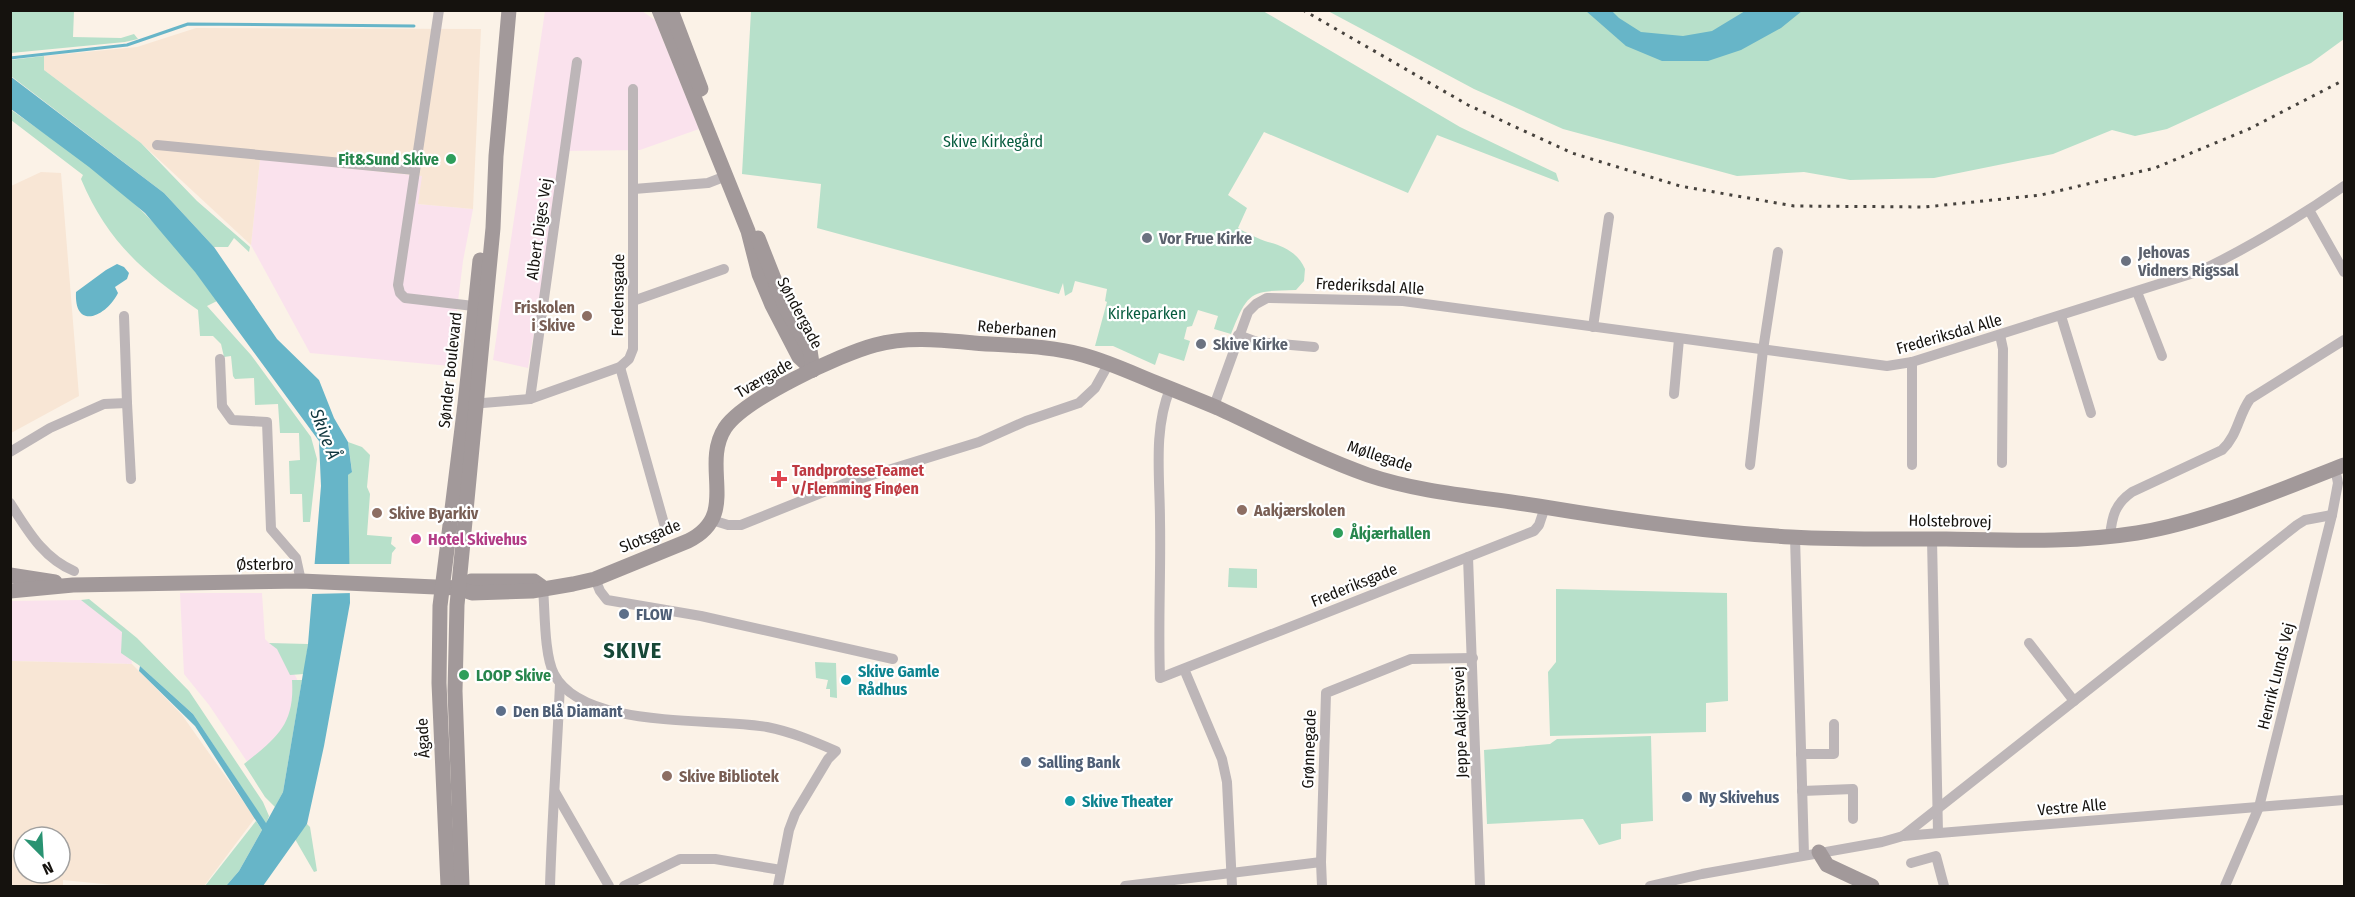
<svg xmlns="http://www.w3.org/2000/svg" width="2355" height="897" viewBox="0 0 2355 897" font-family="'Fira Sans Condensed',sans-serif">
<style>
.commercial{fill:#fae2ed}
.industrial{fill:#f8e6d5;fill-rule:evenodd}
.green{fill:#b7e0ca}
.water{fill:#67b5c8}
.pier{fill:#fbf2e7}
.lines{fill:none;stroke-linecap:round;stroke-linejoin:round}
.stream{stroke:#67b5c8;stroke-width:3}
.street{stroke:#bdb6b8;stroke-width:10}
.secondary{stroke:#a2999a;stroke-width:15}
.rail{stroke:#46423d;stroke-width:3;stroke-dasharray:3 6;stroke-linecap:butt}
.leisure-dot{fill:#2e9e5b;stroke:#fff;stroke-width:2}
.worship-dot{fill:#6b7280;stroke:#fff;stroke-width:2}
.education-dot{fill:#8d6e63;stroke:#fff;stroke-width:2}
.health-dot{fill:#e0444e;stroke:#fff;stroke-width:2}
.hotel-dot{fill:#d1479c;stroke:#fff;stroke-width:2}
.service-dot{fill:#5c6f8a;stroke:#fff;stroke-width:2}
.culture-dot{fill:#0f9aa8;stroke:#fff;stroke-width:2}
.labels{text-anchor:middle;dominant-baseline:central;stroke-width:4.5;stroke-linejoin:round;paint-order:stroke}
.park-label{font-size:16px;fill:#065b3d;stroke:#fff}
.leisure-label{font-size:16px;font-weight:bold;fill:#27864d;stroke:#fff;text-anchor:start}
.street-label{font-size:16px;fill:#15120e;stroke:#fff}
.worship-label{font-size:16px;font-weight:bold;fill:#5b616d;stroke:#fff;text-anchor:start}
.education-label{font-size:16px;font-weight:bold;fill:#785e54;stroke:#fff;text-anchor:start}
.health-label{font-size:16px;font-weight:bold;fill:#be3a42;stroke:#fff;text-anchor:start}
.hotel-label{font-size:16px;font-weight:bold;fill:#b23c85;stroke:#fff;text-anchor:start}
.service-label{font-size:16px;font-weight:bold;fill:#4e5e75;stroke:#fff;text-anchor:start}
.culture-label{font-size:16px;font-weight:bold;fill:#0d838f;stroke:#fff;text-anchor:start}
.water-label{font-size:18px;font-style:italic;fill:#0f363e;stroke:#fff}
.district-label{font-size:22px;font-weight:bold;letter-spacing:1.5px;fill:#164737;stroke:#fff}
</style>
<rect width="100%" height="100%" fill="#fbf2e7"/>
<!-- commercial -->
<g class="commercial">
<polygon points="545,11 642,11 655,20 699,129 640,150 564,151 528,368 493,360"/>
<polygon points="260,159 423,176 418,204 473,209 463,261 450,366 310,353 251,245"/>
<polygon points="180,593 262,593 265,639 269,643 289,644 288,662 297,679 298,698 291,723 277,741 248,763 209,705 184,674"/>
<polygon points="81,600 125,628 132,664 11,661 11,601"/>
</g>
<!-- industrial -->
<g class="industrial">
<polygon points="196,28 481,29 473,209 418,204 422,176 260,159 251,245 141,143 44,70 44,56 137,47"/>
<polygon points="41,172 61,173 79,396 11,433 11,186"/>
<path d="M11 661 132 664 182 715 255 818 204 886H123L63 880V886H11ZM24 837H60V873H24Z"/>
</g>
<!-- green -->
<g class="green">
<polygon points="11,10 74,11 73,37 121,38 134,34 138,39 125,42 11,53"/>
<polygon points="2344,10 2344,39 2311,63 2167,129 2135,136 2112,130 2053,154 1934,178 1850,180 1804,172 1737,176 1563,129 1474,89 1328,11"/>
<path d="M1263 11 1460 127 1556 173 1559 182 1437 135 1408 193 1264 132 1228 195 1247 208 1238 228C1247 233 1258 239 1268 242 1284 246 1298 253 1305 269L1304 281 1296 290C1250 291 1248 291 1231 334L1214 329 1218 316 1198 310 1192 326 1187 327 1184 339 1190 341 1184 361 1159 353 1155 365 1113 346H1095L1107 302 1105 301 1107 289 1075 281 1072 292 1065 296 1063 283 1059 294 817 228 821 184 742 174 751 11Z"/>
<polygon points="44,56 44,70 141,143 197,201 250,247 249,252 234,238 228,247 214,247 164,193 11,76 10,60"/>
<path d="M10 109C56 142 104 173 144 213 171 239 195 271 217 301L207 306 251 355 311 437 317 459 310 522H303L302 494H290L289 461 300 460 299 433H280L278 404 255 405 254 378 235 379 233 376 231 356 224 357 221 344 213 336H200L198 310C143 272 107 241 81 179L83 175 11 120Z"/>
<polygon points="348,442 362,447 370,455 367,487 370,494 367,535 392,537 391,544 396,548 392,553 391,564 349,564 348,475 352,471"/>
<polygon points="1229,568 1257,569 1257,588 1228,587"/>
<polygon points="1556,589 1727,593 1728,701 1706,703 1706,732 1550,736 1548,672 1556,662"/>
<polygon points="89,599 137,638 189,691 263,802 269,816 266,824 193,714 140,666 121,653 122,632 81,600"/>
<polygon points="269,643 308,644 304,674 290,675 277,649"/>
<polygon points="815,662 836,663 837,698 830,697 830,689 826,689 828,680 816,678"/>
<path d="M292 680H302L283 792 275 807 265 797 244 764C276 738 295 725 292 680Z"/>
<polygon points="1651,736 1653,821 1621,824 1621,839 1599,845 1583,819 1487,824 1484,750 1550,744 1557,739"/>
<polygon points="256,821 262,830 239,871 226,886 205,886"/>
<polygon points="307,824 310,827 317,871 314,872 295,839"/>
</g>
<!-- water -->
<g class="water">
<polygon points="1586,11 1612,11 1619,18 1641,32 1683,36 1712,31 1745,11 1802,11 1781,28 1741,50 1708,61 1662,61 1626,46"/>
<polygon points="10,76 164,193 214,247 277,339 319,380 334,418 348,442 352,472 348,475 350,603 324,746 307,824 263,886 226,886 239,871 262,830 195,726 139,671 140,666 193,714 266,823 283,792 308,644 321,486 319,441 195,272 145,213 89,167 11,109"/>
<path d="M117 264 124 267 129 273 127 279 115 287 118 293C106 317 74 331 76 292L106 270Z"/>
</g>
<!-- pier -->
<polygon class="pier" points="312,564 352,564 352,593 311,594"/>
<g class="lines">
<!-- stream -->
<polyline class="stream" points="10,58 127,45 188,24 414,26"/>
<!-- street -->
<g class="street">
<polyline points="439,10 398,285 400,293 405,298 482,307"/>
<polyline points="157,145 415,170"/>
<polyline points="634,189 708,183 726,176"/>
<polyline points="2309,210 2344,272"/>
<polyline points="2137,292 2162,356"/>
<polyline points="633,301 724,269"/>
<polyline points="2061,316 2091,413"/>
<polyline points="1593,327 1609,217"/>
<polyline points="1238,335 1257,342 1314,347"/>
<polyline points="2000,335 2003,349 2002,463"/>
<polyline points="220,359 222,406 232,420 267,422 271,529 296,558 301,581"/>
<polyline points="620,367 665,527"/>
<path d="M1170 389C1153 430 1160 478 1160 521 1161 573 1158 625 1160 678L1534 531 1539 525 1545 507"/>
<polyline points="1674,394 1679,339"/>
<polyline points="530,399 577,62"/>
<polyline points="127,403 131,479"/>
<polyline points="471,404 530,399 620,367 629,359 633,349 633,89"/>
<path d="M1214 406 1248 312 1256 304 1267 298 1403 301 1887 366 1912 362 2200 271C2250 247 2298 218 2344 186"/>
<polyline points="10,452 50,428 104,404 127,403 124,316"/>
<polyline points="1750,465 1763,350 1778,252"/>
<polyline points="1912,465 1912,362"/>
<path d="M10 503C28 531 43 558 74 571"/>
<polyline points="712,520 728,525 741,525 846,483 979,442 1026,421 1079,403 1095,388 1109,363"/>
<path d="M2110 536C2112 516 2115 504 2132 492L2222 450C2238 435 2238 416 2250 399L2344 340"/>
<polyline points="1795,537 1804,855"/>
<polyline points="1932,539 1938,833"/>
<polyline points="1468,557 1480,886"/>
<polyline points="595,579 600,591 607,600 701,616 893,659"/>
<path d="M543 588C545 610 544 655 554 674 583 730 712 717 767 727 792 732 813 741 836 751L828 759 795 814 789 830 778 886"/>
<polyline points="2029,643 2074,701"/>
<polyline points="1184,669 1222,759 1227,782 1232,886"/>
<polyline points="1801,754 1834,754 1834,724"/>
<polyline points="1802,791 1853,789 1853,819"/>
<polyline points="555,792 609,886"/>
<polyline points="1903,836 2297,525 2305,520 2332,515"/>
<polyline points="1911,863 1936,856 1944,886"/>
<path d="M550 886C552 819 557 751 560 684"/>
<polyline points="624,886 680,859 715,859 781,870"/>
<polyline points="1125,886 1321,862"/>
<polyline points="1322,886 1321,862 1326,693 1411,659 1473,658"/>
<polyline points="1650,886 1702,874 1882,842 1903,836 2344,800"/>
<polyline points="2225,886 2259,807 2332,515 2338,483 2335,468"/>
</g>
<!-- secondary -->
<g class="secondary">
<polyline points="659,10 748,231 759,274 772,305 799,357 813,370"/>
<polyline points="671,10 701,89"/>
<polyline points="758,238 786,309 810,350 813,370"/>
<polyline points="10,575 55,582"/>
<polyline points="458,588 471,581 534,581 541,586"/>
<path d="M10 591 73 585 301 581 458 588 472 593 532 591 573 584 595 579 688 541C741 515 700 467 725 428 744 399 841 354 875 345 907 336 942 340 974 343 1010 346 1048 345 1083 355 1109 362 1134 374 1159 384 1179 392 1199 400 1218 408 1268 431 1317 457 1368 475 1421 493 1483 497 1538 506 1622 520 1706 532 1791 537 1843 540 1895 539 1946 539 2010 540 2074 543 2137 533 2205 522 2280 490 2344 465"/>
<polyline points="1819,852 1827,865 1872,886"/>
<polyline points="448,886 439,683 440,606 465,404 480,260"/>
<polyline points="462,886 455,691 457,605 493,228 496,156 509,10"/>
</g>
<!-- rail -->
<polyline class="rail" points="1303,10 1468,105 1572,153 1680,186 1794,206 1925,207 2041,195 2155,168 2249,129 2344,80"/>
</g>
<!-- markers -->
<g class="leisure-dot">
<circle cx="451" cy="159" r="6"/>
<circle cx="1338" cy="533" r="6"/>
<circle cx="464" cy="675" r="6"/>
</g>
<g class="worship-dot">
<circle cx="1147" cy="238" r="6"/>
<circle cx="2126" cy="261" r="6"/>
<circle cx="1201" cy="344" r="6"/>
</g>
<g class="education-dot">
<circle cx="587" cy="316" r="6"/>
<circle cx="1242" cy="510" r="6"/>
<circle cx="377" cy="513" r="6"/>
<circle cx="667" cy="776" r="6"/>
</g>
<path class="health-dot" d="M776 470h6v6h6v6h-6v6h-6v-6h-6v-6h6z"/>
<circle class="hotel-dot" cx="416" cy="539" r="6"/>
<g class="service-dot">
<circle cx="624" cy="614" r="6"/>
<circle cx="501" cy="711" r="6"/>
<circle cx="1026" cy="762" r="6"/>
<circle cx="1687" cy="797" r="6"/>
</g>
<g class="culture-dot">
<circle cx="846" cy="680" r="6"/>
<circle cx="1070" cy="801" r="6"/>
</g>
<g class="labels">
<!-- park labels -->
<g class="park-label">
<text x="993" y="141">Skive Kirkegård</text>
<text x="1147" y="313">Kirkeparken</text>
</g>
<!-- leisure labels -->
<g class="leisure-label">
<text x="439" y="159" text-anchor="end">Fit&amp;Sund Skive</text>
<text x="1350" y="533">Åkjærhallen</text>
<text x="476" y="675">LOOP Skive</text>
</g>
<!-- street labels -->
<g class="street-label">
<text transform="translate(539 229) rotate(-82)">Albert Diges Vej</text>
<text transform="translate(1370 286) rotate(3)">Frederiksdal Alle</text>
<text transform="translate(618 295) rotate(-89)">Fredensgade</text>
<text transform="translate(800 313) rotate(62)">Søndergade</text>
<text transform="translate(1017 329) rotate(5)">Reberbanen</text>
<text transform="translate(1949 334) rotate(-16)">Frederiksdal Alle</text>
<text transform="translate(450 370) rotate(-84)">Sønder Boulevard</text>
<text transform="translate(764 378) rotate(-30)">Tværgade</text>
<text transform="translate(1380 456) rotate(18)">Møllegade</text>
<text transform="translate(1950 521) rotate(1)">Holstebrovej</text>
<text transform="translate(650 536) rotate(-22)">Slotsgade</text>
<text x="265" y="564">Østerbro</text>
<text transform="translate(1354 585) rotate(-22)">Frederiksgade</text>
<text transform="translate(2276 676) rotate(-76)">Henrik Lunds Vej</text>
<text transform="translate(1460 722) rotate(-92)">Jeppe Aakjærsvej</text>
<text transform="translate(423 738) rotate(-93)">Ågade</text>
<text transform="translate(1309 749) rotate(-88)">Grønnegade</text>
<text transform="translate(2072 807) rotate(-5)">Vestre Alle</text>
</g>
<!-- worship labels -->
<g class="worship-label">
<text x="1159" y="238">Vor Frue Kirke</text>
<text x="2138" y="252">Jehovas<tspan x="2138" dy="18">Vidners Rigssal</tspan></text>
<text x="1213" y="344">Skive Kirke</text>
</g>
<!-- education labels -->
<g class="education-label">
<text x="575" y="307" text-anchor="end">Friskolen<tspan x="575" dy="18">i Skive</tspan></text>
<text x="1254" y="510">Aakjærskolen</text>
<text x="389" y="513">Skive Byarkiv</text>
<text x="679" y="776">Skive Bibliotek</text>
</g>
<!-- health labels -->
<g class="health-label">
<text x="792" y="470">TandproteseTeamet<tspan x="792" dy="18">v/Flemming Finøen</tspan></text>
</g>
<!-- hotel labels -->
<g class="hotel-label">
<text x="428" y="539">Hotel Skivehus</text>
</g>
<!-- service labels -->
<g class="service-label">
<text x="636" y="614">FLOW</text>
<text x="513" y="711">Den Blå Diamant</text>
<text x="1038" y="762">Salling Bank</text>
<text x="1699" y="797">Ny Skivehus</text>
</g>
<!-- culture labels -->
<g class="culture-label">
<text x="858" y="671">Skive Gamle<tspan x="858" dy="18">Rådhus</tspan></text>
<text x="1082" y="801">Skive Theater</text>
</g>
<!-- water labels -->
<g class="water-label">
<text transform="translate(325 434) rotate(69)">Skive Å</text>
</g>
<!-- district labels -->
<g class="district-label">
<text x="633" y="650">SKIVE</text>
</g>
</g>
<!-- border -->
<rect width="2355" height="897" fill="none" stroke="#15120e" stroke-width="24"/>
<!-- north arrow -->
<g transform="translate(42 855) rotate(156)"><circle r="28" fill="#ffffff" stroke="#a1a09f" stroke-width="1.5"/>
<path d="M0-4.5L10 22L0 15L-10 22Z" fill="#299372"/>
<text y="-9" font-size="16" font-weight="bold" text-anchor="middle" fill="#15120e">N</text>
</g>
</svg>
